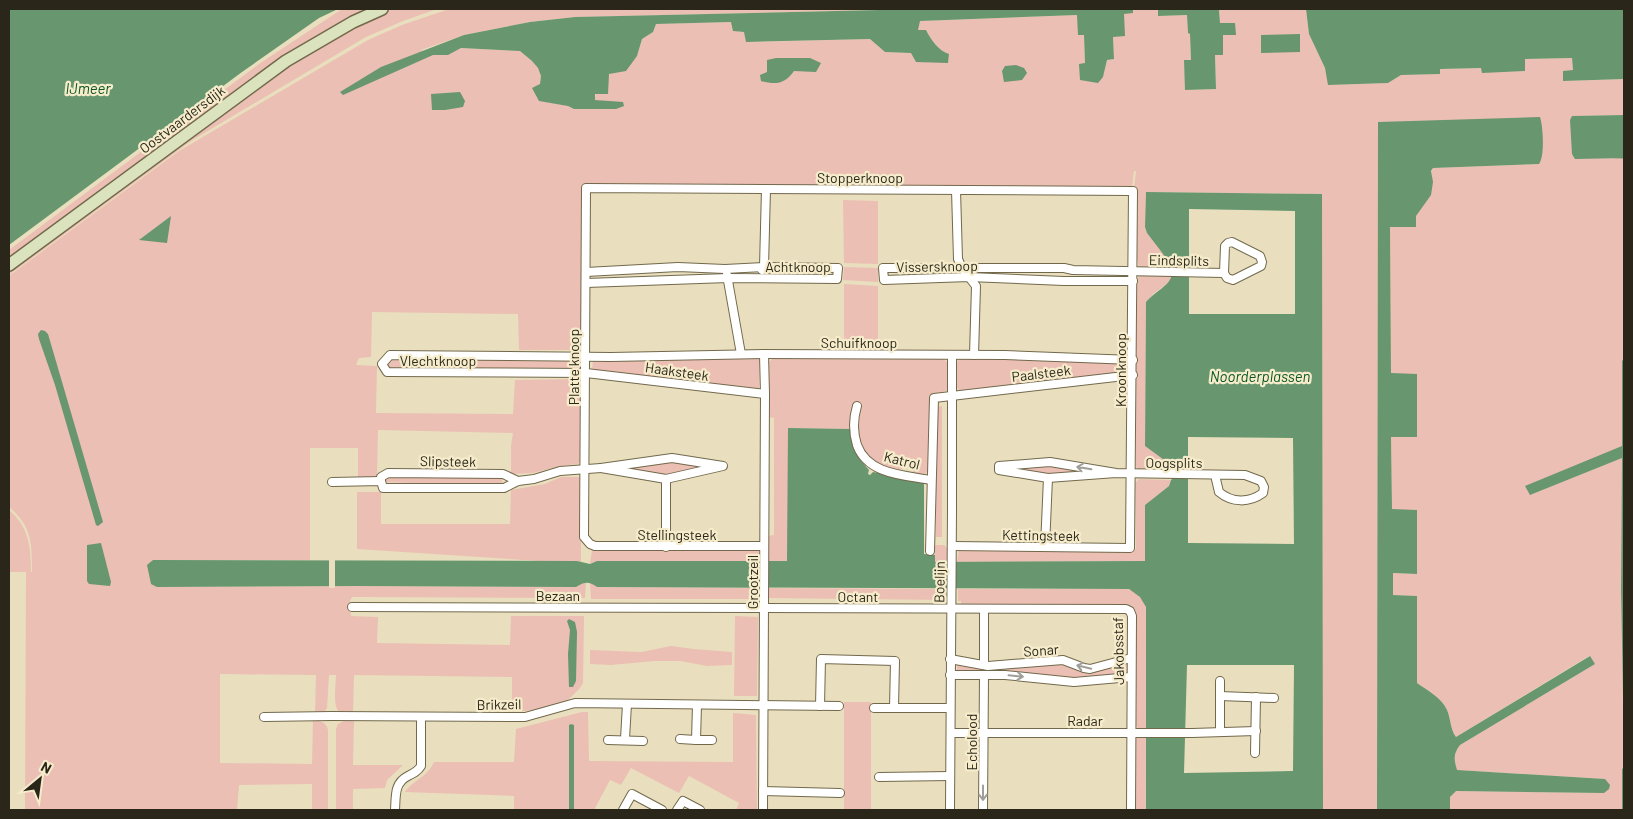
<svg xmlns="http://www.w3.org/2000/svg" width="1633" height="819" viewBox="0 0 1633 819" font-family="Barlow,sans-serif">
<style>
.green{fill:#ebbfb3}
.water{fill:#67966f;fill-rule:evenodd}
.pier{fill:#e9dfbe}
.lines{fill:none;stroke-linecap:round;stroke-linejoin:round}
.street-casing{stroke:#72694c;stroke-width:10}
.secondary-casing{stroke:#72694c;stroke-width:14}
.street{stroke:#fff;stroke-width:8}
.secondary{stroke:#dbe3be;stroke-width:11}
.oneway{stroke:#9f9e98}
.labels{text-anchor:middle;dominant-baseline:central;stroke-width:4.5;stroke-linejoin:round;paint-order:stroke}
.street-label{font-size:14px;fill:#2a271a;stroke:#f6eccb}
.water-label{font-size:15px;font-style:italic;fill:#0a5725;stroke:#f6eccb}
</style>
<rect width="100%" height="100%" fill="#e9dfbe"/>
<!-- green -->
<g class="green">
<polygon points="342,9 373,9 110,182 55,225 9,258 9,250 259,64"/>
<polygon points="392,9 437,9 403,21 366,37 191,141 9,275 9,270 287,65 367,20"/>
<path d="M449 9H922L575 17 530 22 464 35 421 50 433 55H448L461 48 520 51 532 61 538 68 541 76 540 84 568 106 574 109 623 103 595 100C595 79 622 66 637 56L642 39 653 32 656 24 732 22 738 32 744 31 747 42 870 39 885 52 911 53 948 63 949 54C939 51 931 40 926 30H917L920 21 1078 15V34H1084L1085 64 1103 77 1107 60 1114 59 1113 37 1124 13H1133V9H1158V16L1187 15 1188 33 1190 34 1191 60H1184L1186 90 1216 89 1215 55 1223 35 1236 34 1220 23 1219 10 1306 9 1309 34 1325 68 1329 85 1388 83 1401 75 1439 74 1440 69 1482 68V72L1525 71V59L1572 58 1573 70 1564 81 1624 79V115L1572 116 1624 158 1623 333 1624 335V358L1622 361V446L1530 495 1622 458 1621 591 1624 767 1622 769V810H1450V797L1455 791 1604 793 1605 779 1456 770C1455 760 1453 754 1460 745L1595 664 1589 656 1456 737C1450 729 1451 719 1447 710 1442 698 1427 690 1417 683V596L1393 595V573L1416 574 1392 509 1391 436 1417 437V375L1391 374 1390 226 1416 216 1433 168 1539 164 1378 123 1377 810H1323L1322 194 1146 192 1145 227 1147 233 1170 263 1173 268H1139L1137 259H1135L1136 188H1134L1136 171H1134L1132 188 584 186 583 350H519L518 314 372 312 371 357 359 358 356 365 377 366 376 413 513 414 515 380 579 379 581 380V460L578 464 561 466 533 473 511 474V446L513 433 378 430 377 481H358V448H310V560H153L157 587 356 586 576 587 586 582 585 598 352 597 350 601 351 616 378 617 377 643 510 645 511 616H584L583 683 580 688 569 699 555 707 524 711 512 710V677L354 675 353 714C350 713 344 714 340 712 332 708 336 684 336 675H329L327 708 324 712 315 713 316 675 220 674V763L312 764 313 720C321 721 326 722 328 730V810H312V784L239 785 237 810H25L26 572H9V510C29 527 31 547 31 572H32C32 544 32 526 9 507V276L179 151 368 40 402 25Z"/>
<polygon points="843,200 878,201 878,264 844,263"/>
<polygon points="844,267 878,268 878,282 843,280"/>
<path d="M1139 276H1172L1171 281 1153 294 1146 302 1145 446C1153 452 1170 460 1170 470L1139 471 1136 466V283Z"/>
<polygon points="844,284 878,286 878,342 844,341"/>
<polygon points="755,356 760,359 759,388 756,390 592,370 593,360"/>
<path d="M774 357H941L947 362 948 389 946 391 929 395 930 467C927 474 924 476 916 475L912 470V466L904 465 902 469C886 472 867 463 860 449 857 444 857 435 856 429L788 428V561H768V536L774 535V418L768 417 769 362Z"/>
<polygon points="962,357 1125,362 1125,372 960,391 956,387 956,362"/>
<polygon points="391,359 579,359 583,362 582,368 580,370 390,369 387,365 388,361"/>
<polygon points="942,406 942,537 936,537 936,407"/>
<polygon points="671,461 712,466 664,476 614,468"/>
<polygon points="1050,464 1097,472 1052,476 1002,468"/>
<polygon points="389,476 492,476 502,478 502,483 489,486 384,482 385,479"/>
<polygon points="561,477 581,477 581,562 577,561 540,561 357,549 357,492 381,492 381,524 510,524 511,490 545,484"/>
<polygon points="1139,479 1171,480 1169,486 1145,505 1145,561 957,562 959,550 962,550 1134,551 1136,548 1135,483"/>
<polygon points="935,545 944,545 947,548 948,562 935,562"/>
<polygon points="592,550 759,550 758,561 597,561 590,564"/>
<polygon points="590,582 597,587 759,588 758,599 591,599"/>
<polygon points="769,588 946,589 945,600 769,598"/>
<path d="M958 589H1129C1138 593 1142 598 1146 607V728L1139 729 1136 726V616L1133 609 1127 607 961 605V601H958Z"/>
<polygon points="735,616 758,617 757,696 734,696"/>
<polygon points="671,646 694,649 732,652 732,665 707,666 680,661 655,661 611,665 590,664 590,650 642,652"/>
<polygon points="1126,662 1128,663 1127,676 1074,680 989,673 989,668 1062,664 1072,666 1084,671"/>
<polygon points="957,663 983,669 983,673 957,672"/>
<rect x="844" y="702" width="27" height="108"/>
<path d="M582 712H588L589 761 733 762V713L756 715 757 810H736L739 803 689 776 679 793 631 768 621 785 610 780 594 810H574V725L571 724 569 725V810H514V796L405 792C414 779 427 778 434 762H514L516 729Z"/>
<polygon points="344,721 354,721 353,765 403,765 387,780 385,788 353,789 353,810 336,810 336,729 338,724"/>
<polygon points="1139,736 1146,736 1146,810 1135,810 1136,739"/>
</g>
<!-- water -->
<g class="water">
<polygon points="9,9 338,9 319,18 242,72 9,245"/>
<path d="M922 9H1133V13L1124 14 1125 36 1113 37 1114 59 1107 60 1103 77 1098 83 1080 80 1079 64 1085 63 1084 35H1078L1077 15 920 21 918 30H926C931 40 939 51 949 54L948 63 916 62 911 53 885 52 870 39 746 42 744 32 733 31 731 22 656 24 653 32 642 39 637 56 626 71 609 74 608 94H595V100L623 102 624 106 616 109H574L568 106 539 101 532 88 540 84 541 76 538 68 532 61 520 51 461 48 448 55H433L343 95 340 92 381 67 464 35 530 22 575 17Z"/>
<polygon points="1158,9 1272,9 1219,10 1220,23 1235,23 1236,35 1223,35 1223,55 1215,55 1216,89 1185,90 1184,60 1191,60 1190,34 1188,33 1187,15 1158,16"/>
<polygon points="1306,9 1624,9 1624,79 1563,81 1563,71 1573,70 1572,58 1525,59 1525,71 1482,73 1481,68 1440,69 1440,74 1401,75 1388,83 1328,85 1325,68 1309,34"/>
<polygon points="1300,34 1300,52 1261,53 1261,35"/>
<path d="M776 58H810L821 63 816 72 794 71C785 84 776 85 761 81L760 75 767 72V60Z"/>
<polygon points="1016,65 1024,68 1027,73 1022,80 1004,82 1002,71 1005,66"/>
<polygon points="460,92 465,101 463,107 445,110 432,110 431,94"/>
<polygon points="1624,115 1624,335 1623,333 1624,158 1575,159 1572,154 1570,120 1572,116"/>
<path d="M1540 117C1543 126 1545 156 1539 164L1433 168 1431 171 1433 182 1431 195 1416 216V227H1390L1391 373 1417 374V437H1391L1392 509 1417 510V574L1393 573V595L1417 596V683C1427 690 1442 698 1447 710 1451 719 1450 729 1456 737L1590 656 1595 664 1460 745C1453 754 1454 760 1457 770L1605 779 1610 785 1609 789 1604 793 1456 791 1450 797V810H1377L1378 122Z"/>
<path d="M1146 192 1322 194 1323 810H1146V607L1140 597 1129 589 597 587C588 581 585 582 576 587L356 586 157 587 151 584 147 565 153 560 577 561 590 564 597 561H787L788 428 851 429C850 445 858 458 869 470L868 474 870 475 873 472 924 482V554L935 555V562L1145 561V505L1169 486 1171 480 1172 479 1170 466 1167 462 1145 446 1146 302C1158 288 1179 283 1170 263L1147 233 1145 227ZM1189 209 1295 211V314H1189ZM1188 437 1293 438 1294 544 1188 543ZM1187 665H1294L1293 771 1184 773Z"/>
<polygon points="171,216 167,243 139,240"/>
<polygon points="41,330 45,331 48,334 103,522 98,526 96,525 55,385 39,339 38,334"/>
<polygon points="1624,358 1624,750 1621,591 1622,458 1530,495 1525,486 1622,446 1622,361"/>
<polygon points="101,543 111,582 110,586 89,584 87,581 87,545"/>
<polygon points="569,619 575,622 577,632 576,681 573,687 569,687 568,654 570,630 567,621"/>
<polygon points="571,724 574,725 574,810 569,810 569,725"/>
<polygon points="1624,767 1624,810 1622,810 1622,769"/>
</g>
<!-- pier -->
<rect class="pier" x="329" y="558" width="6" height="30"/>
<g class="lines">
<!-- street casing -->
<g class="street-casing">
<g id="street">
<polyline points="956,190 958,259 962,268 976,286 974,355"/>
<polyline points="762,270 764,267 766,189"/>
<polyline points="727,275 741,354"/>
<polyline points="1133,281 1064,281 969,277 884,280 883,268 1064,268 1073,270 1224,273 1227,278 1233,280 1261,266 1262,262 1260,256 1232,242 1228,243 1225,246 1224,273"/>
<polyline points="586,283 728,278 837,279 838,268 764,267 725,269 678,267 586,272"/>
<polyline points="765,394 586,373 387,372 382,364 390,355 611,357 764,354 1005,355 1133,360"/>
<path d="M857 406C853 419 853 432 857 445 868 475 904 475 931 480"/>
<polygon points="672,458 723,466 666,479 601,468"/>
<path d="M1116 473 1048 478 999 470V466L1050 462 1116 473 1245 475 1261 481 1264 487 1263 493C1249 503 1232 503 1219 492L1215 475"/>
<polyline points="381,481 381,477 388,473 503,474 518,481"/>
<polyline points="332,482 381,481 383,488 504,488 518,481 534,479 560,471 601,468"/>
<polyline points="764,546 595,546 590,544 584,537 586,188 1133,191 1130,548 952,546"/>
<polyline points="666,547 666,479"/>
<polyline points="1045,547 1048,478"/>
<polyline points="930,551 934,398 1133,375"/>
<polyline points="352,607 1126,609 1130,611 1132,616 1131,810"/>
<polyline points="984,609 984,665"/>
<polyline points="950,659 988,666 1063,660 1084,668 1090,669 1131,658"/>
<polyline points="950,675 1005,675 1074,682 1131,677"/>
<polyline points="1220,696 1274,698"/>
<polyline points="820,706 821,659 895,661 894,708"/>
<polyline points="874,708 950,708"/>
<polyline points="264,717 332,716 525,717 575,703 839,706"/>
<polyline points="1220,732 1220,681"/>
<polyline points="951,733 1192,733 1256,731"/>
<polyline points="625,739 627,704"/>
<polyline points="680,739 696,740 697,705"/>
<polyline points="608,740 643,741"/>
<polyline points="696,740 712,740"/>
<polyline points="1255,753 1256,697"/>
<polyline points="879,777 950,776"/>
<polyline points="763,791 840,793"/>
<path d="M395 810C396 796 394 783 408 776 414 773 418 771 421 766V717"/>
<polyline points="623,810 632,794 662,810"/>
<polyline points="677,810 683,801 700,810"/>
<polyline points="763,810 765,394 764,354"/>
<polyline points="950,810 952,510 952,355"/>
<polyline points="983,810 984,675"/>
</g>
</g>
<!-- secondary casing -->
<g class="secondary-casing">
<polyline id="secondary" points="9,265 286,61 353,22 382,9"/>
</g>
<!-- street -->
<use href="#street" class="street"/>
<!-- secondary -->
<use href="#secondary" class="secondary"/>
</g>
<!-- one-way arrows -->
<defs><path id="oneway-shaft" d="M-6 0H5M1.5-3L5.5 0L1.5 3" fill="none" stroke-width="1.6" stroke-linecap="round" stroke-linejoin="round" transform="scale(1.25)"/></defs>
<g class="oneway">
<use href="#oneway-shaft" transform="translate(1084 468) rotate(-170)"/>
<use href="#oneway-shaft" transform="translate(1084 667) rotate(-167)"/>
<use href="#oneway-shaft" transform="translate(1016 676) rotate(6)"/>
<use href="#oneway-shaft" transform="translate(983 793) rotate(90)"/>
</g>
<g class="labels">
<!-- street labels -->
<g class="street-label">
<text transform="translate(182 119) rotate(-37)">Oostvaardersdijk</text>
<text x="860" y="177">Stopperknoop</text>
<text transform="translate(1179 260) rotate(1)">Eindsplits</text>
<text x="798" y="266">Achtknoop</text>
<text transform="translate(937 266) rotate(-1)">Vissersknoop</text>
<text x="859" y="342">Schuifknoop</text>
<text x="438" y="360">Vlechtknoop</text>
<text transform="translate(573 367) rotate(-90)">Platte knoop</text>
<text transform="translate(1120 370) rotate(-90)">Kroonknoop</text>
<text transform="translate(677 371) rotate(8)">Haaksteek</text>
<text transform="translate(1041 373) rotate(-7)">Paalsteek</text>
<text transform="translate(902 460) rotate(14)">Katrol</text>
<text transform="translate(448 461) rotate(1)">Slipsteek</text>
<text x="1174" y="462">Oogsplits</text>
<text x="677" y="534">Stellingsteek</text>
<text transform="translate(1041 535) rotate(1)">Kettingsteek</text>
<text transform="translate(752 582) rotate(-90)">Grootzeil</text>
<text transform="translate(939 582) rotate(-89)">Boelijn</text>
<text x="558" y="595">Bezaan</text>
<text x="858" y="596">Octant</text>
<text transform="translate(1041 650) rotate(-4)">Sonar</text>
<text transform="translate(1118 651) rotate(-91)">Jakobsstaf</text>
<text transform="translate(499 704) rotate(-1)">Brikzeil</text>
<text x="1085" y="720">Radar</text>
<text transform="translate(971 742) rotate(-90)">Echolood</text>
</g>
<!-- water labels -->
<g class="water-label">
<text x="88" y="88">IJmeer</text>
<text x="1260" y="376">Noorderplassen</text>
</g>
</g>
<!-- border -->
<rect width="1633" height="819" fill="none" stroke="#2a271a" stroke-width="20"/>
<!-- north arrow -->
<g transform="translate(40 779) rotate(29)" stroke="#f6eccb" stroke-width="4" paint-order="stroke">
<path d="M0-4L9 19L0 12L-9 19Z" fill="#2a271a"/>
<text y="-8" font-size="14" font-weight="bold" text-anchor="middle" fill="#2a271a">N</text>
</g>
</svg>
